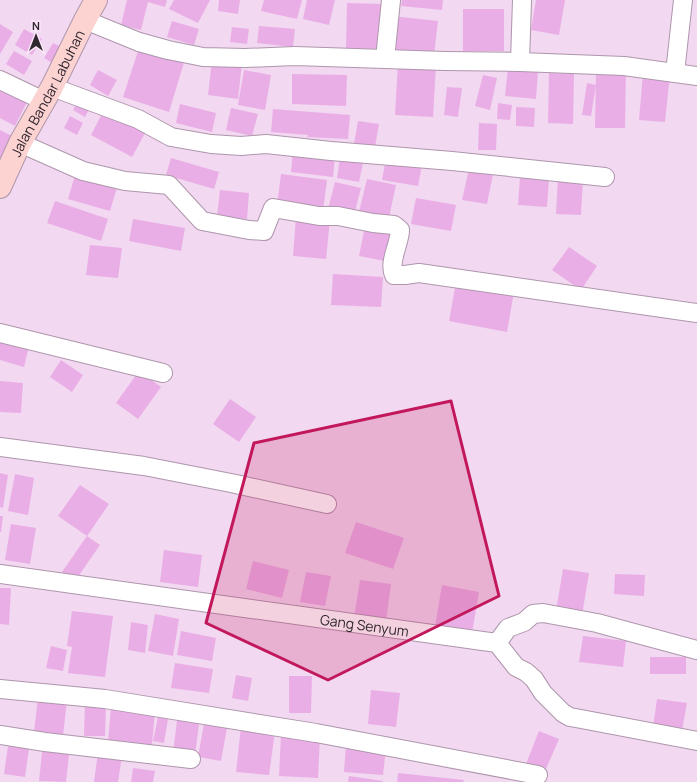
<svg xmlns="http://www.w3.org/2000/svg" width="697" height="782" viewBox="0 0 697 782" font-family="Manrope,sans-serif">
<style>
.building{fill:#eaaee7}
.lines{fill:none;stroke-linecap:round;stroke-linejoin:round}
.minor-casing{stroke:#ae96ac;stroke-width:20}
.secondary-casing{stroke:#ae96ac;stroke-width:24}
.minor{stroke:#fff;stroke-width:18}
.secondary{stroke:#fdd3d2;stroke-width:22}
.marked{fill:#c2185b;fill-opacity:0.2;stroke:#c2185b;stroke-width:3;stroke-linejoin:round}
.labels{text-anchor:middle;dominant-baseline:central;stroke-width:3.5;stroke-linejoin:round;paint-order:stroke}
.street-label{font-size:14px;fill:#30272f;stroke:#fce7fa}
</style>
<rect width="100%" height="100%" fill="#f2d8f0"/>
<!-- building -->
<g class="building">
<polygon points="127,0 167,0 165,7 148,2 141,30 121,25"/>
<polygon points="174,0 210,0 198,23 169,9"/>
<polygon points="219,0 240,0 238,14 218,11"/>
<polygon points="264,0 302,0 297,19 261,11"/>
<polygon points="307,0 335,0 329,25 303,19"/>
<polygon points="402,0 443,0 442,10 401,6"/>
<polygon points="536,0 565,0 559,35 531,30"/>
<polygon points="347,3 382,4 381,49 346,48"/>
<rect x="463" y="9" width="41" height="42"/>
<polygon points="392,16 438,21 434,55 388,50"/>
<polygon points="172,21 199,29 194,45 167,37"/>
<polygon points="0,24 13,32 0,54"/>
<polygon points="259,26 295,29 293,47 257,43"/>
<polygon points="232,27 249,29 247,44 230,42"/>
<polygon points="24,29 42,39 32,55 15,45"/>
<polygon points="53,43 65,49 56,65 44,58"/>
<polygon points="140,45 185,59 169,112 123,97"/>
<polygon points="14,51 32,61 24,75 6,64"/>
<polygon points="212,60 242,63 238,99 208,95"/>
<polygon points="398,63 436,65 433,117 395,115"/>
<polygon points="596,67 626,67 625,128 595,128"/>
<polygon points="508,68 538,71 536,99 505,96"/>
<polygon points="98,70 117,80 108,96 90,85"/>
<polygon points="244,70 271,75 265,110 238,105"/>
<polygon points="549,73 574,74 573,124 548,123"/>
<polygon points="643,73 670,75 665,122 639,120"/>
<polygon points="292,74 347,75 346,106 292,104"/>
<polygon points="483,75 497,78 490,110 475,106"/>
<polygon points="587,83 596,85 591,116 582,115"/>
<polygon points="0,86 28,100 15,126 0,118"/>
<polygon points="447,87 462,88 458,117 444,115"/>
<polygon points="80,98 92,104 85,117 73,110"/>
<polygon points="498,103 512,105 510,120 497,119"/>
<polygon points="180,104 216,113 212,132 176,123"/>
<polygon points="516,107 535,108 534,127 516,126"/>
<polygon points="231,108 258,114 252,136 226,130"/>
<polygon points="273,109 350,115 348,139 307,137 308,135 271,132"/>
<polygon points="104,110 145,133 132,157 91,135"/>
<polygon points="70,116 83,123 77,135 64,128"/>
<polygon points="358,121 379,124 375,147 354,144"/>
<polygon points="479,123 497,124 496,150 478,150"/>
<polygon points="0,130 12,136 0,158"/>
<polygon points="293,150 335,156 333,177 291,172"/>
<polygon points="171,158 219,172 214,189 166,175"/>
<polygon points="340,158 363,163 359,182 337,178"/>
<polygon points="386,158 422,165 418,186 382,180"/>
<polygon points="469,169 493,174 487,204 462,200"/>
<polygon points="76,172 118,184 110,211 68,199"/>
<polygon points="281,174 327,180 323,211 277,205"/>
<polygon points="520,177 549,179 547,207 518,205"/>
<polygon points="558,178 583,180 581,215 556,214"/>
<polygon points="367,179 396,185 388,222 358,216"/>
<polygon points="335,182 361,188 354,215 328,209"/>
<polygon points="220,190 249,193 247,219 217,216"/>
<polygon points="416,198 456,205 451,231 411,224"/>
<polygon points="55,201 108,219 101,241 47,223"/>
<polygon points="296,217 330,220 326,259 293,256"/>
<polygon points="133,219 185,228 181,251 129,241"/>
<polygon points="365,226 395,232 390,262 359,256"/>
<polygon points="90,245 122,248 118,278 86,275"/>
<polygon points="569,247 597,266 581,290 552,270"/>
<polygon points="333,274 383,277 381,307 331,305"/>
<polygon points="456,282 514,292 507,332 449,321"/>
<polygon points="0,339 29,346 24,367 0,360"/>
<polygon points="61,360 83,375 72,392 50,377"/>
<polygon points="139,371 161,387 138,419 116,403"/>
<polygon points="0,381 23,383 21,413 0,412"/>
<polygon points="230,399 256,417 239,442 213,424"/>
<polygon points="0,473 8,475 3,508 0,507"/>
<polygon points="15,474 34,478 28,515 8,511"/>
<polygon points="80,485 109,504 87,536 58,516"/>
<polygon points="0,516 3,516 1,532 0,532"/>
<polygon points="356,522 404,538 393,569 345,553"/>
<polygon points="11,524 36,528 30,564 5,560"/>
<polygon points="87,536 100,545 75,581 62,572"/>
<polygon points="164,550 202,555 198,587 160,582"/>
<polygon points="253,561 289,570 282,598 246,589"/>
<polygon points="563,569 589,573 582,615 556,611"/>
<polygon points="306,572 331,576 325,606 300,602"/>
<polygon points="615,574 645,575 644,596 614,594"/>
<polygon points="360,580 391,584 386,621 354,617"/>
<polygon points="442,585 479,592 471,639 434,632"/>
<polygon points="0,588 11,588 9,625 0,624"/>
<polygon points="72,611 113,616 105,677 68,673 72,647 67,646"/>
<polygon points="155,614 179,619 173,656 148,651"/>
<polygon points="131,622 148,625 145,653 128,650"/>
<polygon points="181,631 216,638 212,661 177,655"/>
<polygon points="583,636 626,641 623,667 579,662"/>
<polygon points="51,646 67,650 63,671 46,668"/>
<rect x="650" y="657" width="36" height="17"/>
<polygon points="175,663 213,669 209,693 171,688"/>
<polygon points="236,675 252,678 248,701 232,698"/>
<polygon points="289,676 312,676 311,713 289,713"/>
<polygon points="371,690 400,693 396,727 368,724"/>
<polygon points="38,697 67,700 63,736 34,732"/>
<polygon points="657,699 687,703 682,731 653,727"/>
<polygon points="85,703 106,704 105,736 84,736"/>
<polygon points="111,707 155,711 152,745 108,742"/>
<polygon points="178,713 200,716 195,755 173,753"/>
<polygon points="158,717 168,719 164,743 153,741"/>
<polygon points="205,718 228,722 221,761 198,757"/>
<polygon points="241,727 275,731 269,775 236,772"/>
<polygon points="539,731 559,739 545,771 526,764"/>
<polygon points="281,735 320,737 318,778 279,776"/>
<polygon points="43,743 70,746 66,782 39,781"/>
<polygon points="346,745 386,748 383,775 344,772"/>
<polygon points="8,746 29,749 25,777 4,774"/>
<polygon points="98,752 122,756 118,782 94,782"/>
<polygon points="133,768 155,771 153,782 131,782"/>
<polygon points="398,773 464,780 463,782 397,782"/>
<polygon points="349,776 383,781 383,782 348,782"/>
</g>
<g class="lines">
<!-- minor casing -->
<g class="minor-casing">
<g id="minor">
<polyline points="85,20 139,42 168,50 203,57 245,58 295,56 445,61 520,62 624,66 697,76"/>
<polyline points="385,59 391,0"/>
<polyline points="520,62 522,0"/>
<polyline points="675,73 683,0"/>
<polyline points="0,80 44,101"/>
<polyline points="52,87 138,119 171,137 211,144 241,146 266,144 331,151 452,161 605,177"/>
<path d="M20 143 83 171 125 181 169 185 202 221 249 230 264 231 273 208 319 216H338L373 223 394 225 400 230C400 243 388 262 394 275H405L419 273 697 313"/>
<polyline points="0,333 163,373"/>
<polyline points="0,447 144,466 231,483 327,504"/>
<path id="s1" d="M0 574 497 643 516 667 526 672 534 679 543 693 563 713 570 717 581 719 697 741"/>
<polyline points="497,643 508,628 524,622 533,614 543,613 597,623 697,650"/>
<polyline points="0,689 105,699 316,733 538,775"/>
<polyline points="0,735 45,742 191,759"/>
</g>
</g>
<!-- secondary casing -->
<g class="secondary-casing">
<g id="secondary">
<path id="s2" d="M0 187 20 143 52 87 85 20 96 0"/>
</g>
</g>
<!-- minor -->
<use href="#minor" class="minor"/>
<!-- secondary -->
<use href="#secondary" class="secondary"/>
</g>
<!-- marked area -->
<path class="marked" d="M451 401 499 596 328 680 206 623 254 443Z"/>
<g class="labels">
<!-- street labels -->
<g class="street-label">
<text stroke="none"><textPath href="#s2" startOffset="105">Jalan Bandar Labuhan</textPath></text>
<text stroke="none"><textPath href="#s1" startOffset="368">Gang Senyum</textPath></text>
</g>
</g>
<!-- north arrow -->
<g transform="translate(36 36)" stroke="#fce7fa" stroke-width="3" paint-order="stroke">
<path d="M0-3L7 15L0 10L-7 15Z" fill="#30272f"/>
<text y="-6" font-size="11" font-weight="bold" text-anchor="middle" fill="#30272f">N</text>
</g>
</svg>
